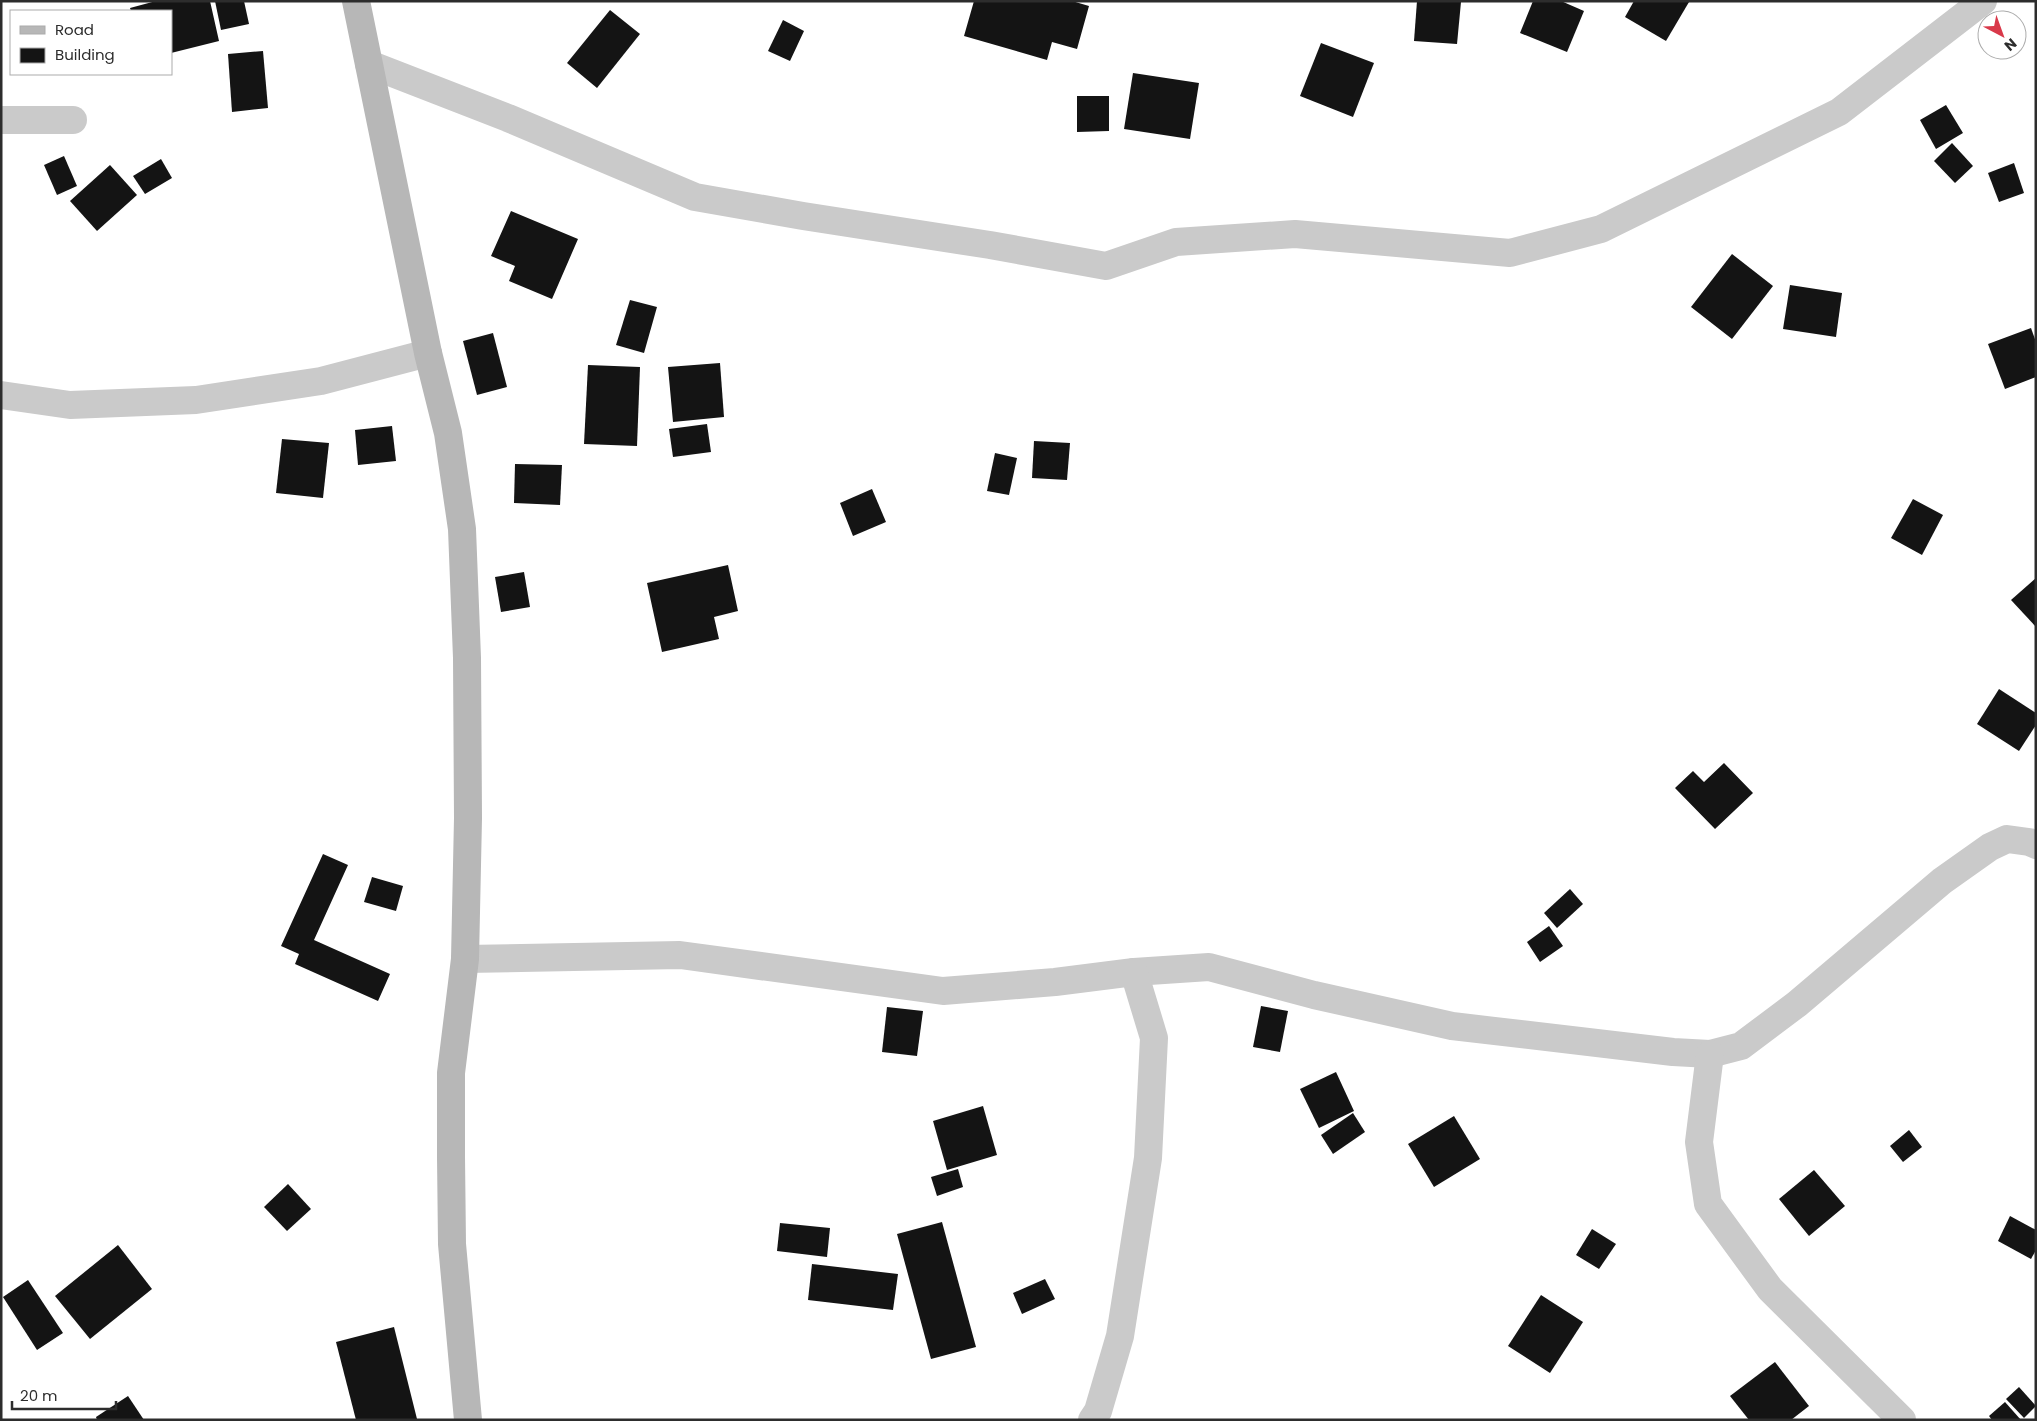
<svg xmlns="http://www.w3.org/2000/svg" width="2037" height="1421" viewBox="0 0 2037 1421" font-family="Poppins,sans-serif">
<style>
.building{fill:#141414}
.lines{fill:none;stroke-linecap:round;stroke-linejoin:round}
.street{stroke:#cacaca;stroke-width:28}
.secondary{stroke:#b7b7b7;stroke-width:28}
</style>
<rect width="100%" height="100%" fill="#fff"/>
<!-- building -->
<g class="building">
<polygon points="156,1 210,1 219,41 171,53 171,11 131,11 130,8"/>
<polygon points="215,1 244,1 249,24 221,30"/>
<polygon points="974,1 1072,1 1089,6 1077,49 1052,42 1047,60 964,36"/>
<polygon points="1417,1 1461,2 1457,44 1414,41"/>
<polygon points="1533,1 1561,1 1584,11 1567,52 1520,33"/>
<polygon points="1634,1 1688,1 1689,2 1666,41 1625,17"/>
<polygon points="610,10 640,34 597,88 567,63"/>
<polygon points="783,20 804,31 790,61 768,51"/>
<polygon points="1321,43 1374,63 1353,117 1300,96"/>
<polygon points="263,51 268,108 232,112 228,54"/>
<polygon points="1133,73 1199,83 1190,139 1124,129"/>
<polygon points="1077,96 1109,96 1109,131 1077,132"/>
<polygon points="1946,105 1963,133 1936,149 1920,120"/>
<polygon points="1952,143 1973,166 1955,183 1934,161"/>
<polygon points="64,156 77,186 57,195 44,165"/>
<polygon points="161,159 172,178 145,194 133,176"/>
<polygon points="2014,163 2024,193 1999,202 1988,173"/>
<polygon points="110,165 137,195 97,231 70,201"/>
<polygon points="511,211 578,239 552,299 509,281 515,266 491,256"/>
<polygon points="1732,254 1773,286 1732,339 1691,307"/>
<polygon points="1790,285 1842,293 1836,337 1783,329"/>
<polygon points="630,300 657,307 644,353 616,345"/>
<polygon points="2031,328 2036,342 2036,377 2005,389 1988,344"/>
<polygon points="493,333 507,387 477,395 463,341"/>
<polygon points="720,363 724,417 673,422 668,367"/>
<polygon points="588,365 640,367 637,446 584,444"/>
<polygon points="707,424 711,452 673,457 669,429"/>
<polygon points="392,426 396,461 358,465 355,430"/>
<polygon points="282,439 329,443 323,498 276,493"/>
<polygon points="1034,441 1070,443 1067,480 1032,478"/>
<polygon points="995,453 1017,458 1009,495 987,491"/>
<polygon points="515,464 562,465 560,505 514,503"/>
<polygon points="872,489 886,522 853,536 840,503"/>
<polygon points="1913,499 1943,515 1922,555 1891,538"/>
<polygon points="728,565 738,611 714,617 719,639 662,652 647,583"/>
<polygon points="524,572 530,607 501,612 495,577"/>
<polygon points="2036,578 2036,627 2011,600"/>
<polygon points="1999,689 2036,713 2036,725 2019,751 1977,724"/>
<polygon points="1724,763 1753,793 1715,829 1675,788 1693,771 1704,782"/>
<polygon points="323,854 348,865 314,940 390,974 378,1001 295,964 299,954 281,946"/>
<polygon points="372,877 403,886 396,911 364,902"/>
<polygon points="1570,889 1583,904 1557,928 1544,913"/>
<polygon points="1549,926 1563,946 1540,962 1527,942"/>
<polygon points="1261,1006 1288,1011 1280,1052 1253,1047"/>
<polygon points="887,1007 923,1011 917,1056 882,1052"/>
<polygon points="1336,1072 1354,1111 1319,1128 1300,1089"/>
<polygon points="983,1106 997,1155 947,1170 933,1121"/>
<polygon points="1353,1113 1365,1132 1333,1154 1321,1135"/>
<polygon points="1454,1116 1480,1159 1434,1187 1408,1144"/>
<polygon points="1909,1130 1922,1147 1903,1162 1890,1146"/>
<polygon points="958,1169 963,1187 937,1196 931,1177"/>
<polygon points="1814,1170 1845,1206 1809,1236 1779,1199"/>
<polygon points="288,1184 311,1209 287,1231 264,1207"/>
<polygon points="2010,1216 2036,1230 2036,1250 2031,1259 1998,1241"/>
<polygon points="942,1222 976,1347 931,1359 897,1234"/>
<polygon points="780,1223 830,1228 827,1257 777,1251"/>
<polygon points="1592,1229 1616,1244 1599,1269 1576,1255"/>
<polygon points="118,1245 152,1289 90,1339 55,1296"/>
<polygon points="812,1264 898,1274 893,1310 808,1300"/>
<polygon points="1045,1279 1055,1299 1022,1314 1013,1293"/>
<polygon points="28,1280 63,1333 37,1350 3,1297"/>
<polygon points="1541,1295 1583,1322 1550,1373 1508,1346"/>
<polygon points="394,1327 417,1419 356,1420 336,1342"/>
<polygon points="1775,1362 1809,1406 1791,1420 1749,1420 1730,1396"/>
<polygon points="2019,1387 2036,1406 2024,1418 2006,1399"/>
<polygon points="128,1396 144,1420 97,1420 96,1417"/>
<polygon points="2005,1402 2021,1420 1992,1420 1989,1416"/>
</g>
<g class="lines">
<!-- street -->
<g class="street">
<polyline points="369,64 508,118 695,197 803,216 990,245 1106,266 1176,242 1295,234 1510,253 1601,229 1839,112 1983,1"/>
<polyline points="1,120 73,120"/>
<polyline points="1,395 70,405 196,400 321,381 428,353"/>
<polyline points="465,959 680,955 943,991 1055,982 1134,972 1209,967 1314,995 1452,1026 1673,1052 1710,1054 1741,1046 1797,1004 1942,881 1990,847 2007,839 2029,842 2036,845"/>
<polyline points="1710,1054 1699,1142 1708,1204 1770,1289 1902,1420"/>
<polyline points="1092,1420 1098,1411 1120,1336 1148,1158 1154,1038 1134,972"/>
</g>
<!-- secondary -->
<polyline class="secondary" points="356,1 428,353 448,433 462,529 467,658 468,818 465,959 451,1073 451,1157 452,1244 468,1420"/>
</g>
<!-- border -->
<rect width="2037" height="1421" fill="none" stroke="#2d2d2d" stroke-width="5"/>
<!-- legend -->
<rect x="10" y="10" width="162" height="65" fill="#ffffff" stroke="#ababab"/>
<rect x="20" y="26" width="25" height="8" fill="#b7b7b7" stroke="#ababab"/>
<text x="55" y="35" font-size="15" fill="#2d2d2d">Road</text>
<rect x="20" y="48" width="25" height="15" fill="#141414" stroke="#ababab"/>
<text x="55" y="60" font-size="15" fill="#2d2d2d">Building</text>
<!-- north arrow -->
<g transform="translate(2002 35) rotate(139)"><circle r="24" fill="#ffffff" stroke="#ababab"/>
<path d="M0-4L9 19L0 12L-9 19Z" fill="#d9394a"/>
<text y="-8" font-size="14" font-weight="bold" text-anchor="middle" fill="#2d2d2d">N</text>
</g>
<!-- scale -->
<path d="M12 1401v8h104v-8" fill="none" stroke="#2d2d2d" stroke-width="2.5"/>
<text x="20" y="1401" font-size="15" fill="#2d2d2d" stroke="#ffffff" stroke-width="4" paint-order="stroke">20 m</text>
</svg>
